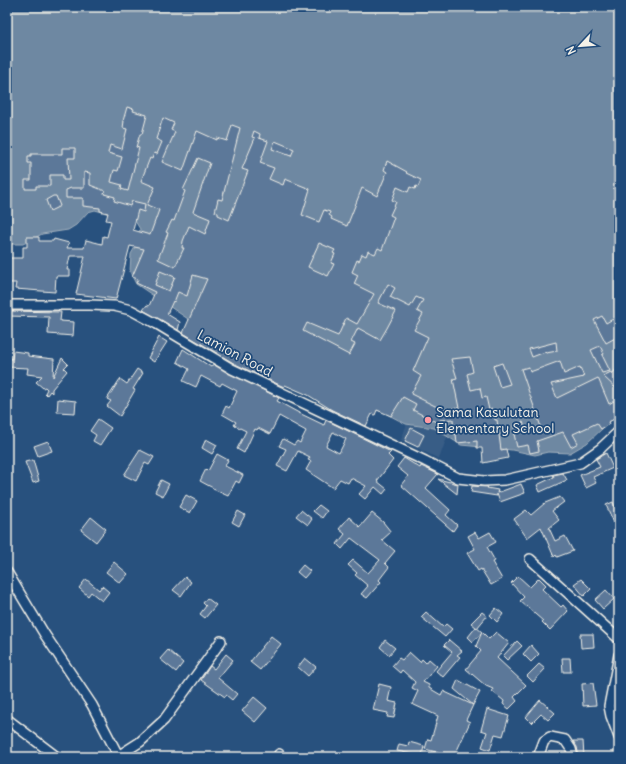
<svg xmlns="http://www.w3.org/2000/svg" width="626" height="764" viewBox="0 0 626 764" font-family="Delius,sans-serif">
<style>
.built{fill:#375d86}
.water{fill:#6e88a2;stroke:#a4b2be}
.building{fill:#5b7899;stroke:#f4f1e8;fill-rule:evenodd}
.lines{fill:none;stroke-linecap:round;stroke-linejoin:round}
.minor-casing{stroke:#f4f1e8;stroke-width:12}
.minor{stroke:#1f4a7a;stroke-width:9}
.poi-dot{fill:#ff9aa2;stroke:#1f4a7a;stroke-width:1.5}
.labels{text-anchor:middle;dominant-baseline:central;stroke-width:3.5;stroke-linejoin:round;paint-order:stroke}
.street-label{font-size:14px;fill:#f4f1e8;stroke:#1f4a7a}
.poi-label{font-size:14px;fill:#f4f1e8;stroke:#1f4a7a;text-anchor:start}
</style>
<rect width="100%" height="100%" fill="#28517e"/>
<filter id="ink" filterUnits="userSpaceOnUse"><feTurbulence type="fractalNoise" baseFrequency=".025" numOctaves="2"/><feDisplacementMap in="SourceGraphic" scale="8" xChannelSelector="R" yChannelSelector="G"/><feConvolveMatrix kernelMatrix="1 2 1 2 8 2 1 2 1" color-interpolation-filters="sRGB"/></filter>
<g filter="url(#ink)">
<!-- built -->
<polygon class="built" points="417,396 449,432 439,459 401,440"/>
<!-- water -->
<polygon class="water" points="7,7 619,7 619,413 587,443 570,453 548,452 535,455 512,450 461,445 434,428 406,424 383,412 339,399 197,325 136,284 130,272 131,254 138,242 140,229 135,221 95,210 88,212 76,225 68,230 42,234 23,244 7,244"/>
<!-- building -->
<g class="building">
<polygon points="127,107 134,109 133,111 147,115 142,134 140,134 136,147 139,148 128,191 121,189 122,185 111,182 114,170 118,171 122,157 108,153 110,145 122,149 127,129 123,128 124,121 123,121"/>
<path d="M163 118 174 123 171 130 175 132 162 162 183 171 197 131 217 140V138L227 141 232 125 240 128 222 200 218 199 215 212 218 213V215L229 220 248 171 242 169 255 138 252 137 254 131 260 134 259 138 268 141 260 163 274 168 269 179 283 185 285 179 310 189 302 215 319 222 324 210 330 212 329 215 332 217 331 219 347 226 362 188 377 196 387 172 384 170 387 161 407 172 406 173 421 180 418 187 416 186 415 189 410 187 408 192 397 187 392 200 396 202 390 215 394 217 382 250 378 248 375 254 368 251 366 256 362 254 359 261 357 260 352 272 358 275 354 284 374 294 357 324 346 318 338 336 307 323 303 331 349 355 355 344 351 342 358 328 380 340 387 328 396 311 378 303 388 284 395 288 390 297 410 307 416 297 423 300 417 311 423 314 414 330 428 337 413 371 421 376 411 394 441 409 459 408 453 379 457 378 451 359 470 357 473 372 467 374 471 390 480 388 482 398 486 397 489 410 492 409 495 420H497L501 450 506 449 508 458 483 463 482 448H477V441L457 443 456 434H454L453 419 440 420 438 423 413 410 416 404 403 397 391 416 377 410 375 415 372 414 366 426 332 410 308 395 285 385 284 387 235 364 183 333 207 279 193 275 187 296 178 292 174 302 173 301 167 314 180 322 178 330 143 310 147 305 149 306 155 292 136 283 138 279 132 277 144 249 130 246 116 299 76 294 85 256H70L67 270H70V276H56L55 292 15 289 16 283H8L9 258H23V247H27V237H39V241H53L54 239 69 243 67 248H84L86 240 102 244 103 236 107 237 111 221 106 220 108 213 100 211V208L83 206V198H66V190L71 188H84V172L90 173V185L105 191 104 194 115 197 114 201 130 206 132 201 145 204 144 212 138 210 133 230 150 235 159 210 147 205 155 187 141 181 150 158 152 159 154 153 157 154 162 142 156 139ZM198 158 210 163 193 212 210 219 205 234 189 226 183 241 182 248H184L175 267 158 259 168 233 166 232 172 220 174 221 185 191 183 190ZM319 243 335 250 333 253 335 254 331 263 334 264 328 276 308 267ZM160 271 175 277 169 291 155 285Z"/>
<polygon points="275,141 294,149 291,156 272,149"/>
<polygon points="62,148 75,148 75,158 68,158 69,180 63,180 63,175 50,175 50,186 36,186 36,189 25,189 25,180 31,180 31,163 28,163 28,156 31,156 31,154 62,154"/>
<polygon points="53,196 56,196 60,206 50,211 46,200"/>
<polygon points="7,311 61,312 60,321 74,322 73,336 48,334 49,317 7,316"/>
<polygon points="602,316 606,323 613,319 619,331 619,336 606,343 594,320"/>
<polygon points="159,337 167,342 154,362 148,358"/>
<polygon points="556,342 557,351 546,353 545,352 532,357 529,349"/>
<polygon points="600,346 604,354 602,355 610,371 602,373 591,350"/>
<path d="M183 349 211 367 213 364 279 398 277 401 299 413 324 425 326 420 391 452 388 455 393 460 377 481 387 489 383 494 375 487 365 499 359 494 366 486 351 478 348 483 340 479 333 488 306 470 311 461 308 460 310 457 298 451 287 471 277 466 286 449 279 446 283 439 294 445 297 441 300 443 306 431 279 416 270 434 258 428 257 430 255 429 244 453 237 449 246 431 234 425 236 422 222 414 226 406 229 408 237 391 222 383 220 386 201 376 196 387 183 381 189 369 177 362ZM333 432 346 439 339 453 326 446Z"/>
<polygon points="13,351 28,353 28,356 54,359 53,377 62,358 68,364 64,368 67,371 52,389 52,393 50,391 47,395 45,393 47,389 45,387 43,388 36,382 42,376 27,374 28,368 7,367 7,358 12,359"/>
<polygon points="560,361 564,374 580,367 584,377 551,384 557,398 598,378 609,404 619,398 619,410 614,413 617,418 608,422 609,424 601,429 597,423 573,434 578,443 571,447 563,432 537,441 539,451 530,453 528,445 517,447 514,434 517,434 514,425 523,422 526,430 541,427 521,369 529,367 530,372"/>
<polygon points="502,363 510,384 500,387 493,366"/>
<polygon points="619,366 619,391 603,376 611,372 612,374"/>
<polygon points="137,369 143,373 133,389 135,390 120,416 107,406 111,401 107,399 120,379 127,384"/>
<polygon points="58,399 76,401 75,413 57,412"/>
<polygon points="98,419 111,428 100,445 93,441 96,435 90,431"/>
<polygon points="411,428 424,435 418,447 405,441"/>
<polygon points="206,439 217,445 212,454 202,448"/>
<polygon points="48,441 52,451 38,456 34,446"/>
<polygon points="140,450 154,457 149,465 145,463 136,481 124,475"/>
<polygon points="606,453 613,468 593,477 596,483 586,488 580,475 600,467 596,459"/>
<polygon points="217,454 228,460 225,466 243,475 239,483 236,481 228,496 213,489 213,488 200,481 206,469 208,471"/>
<polygon points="404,458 420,468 421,466 438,474 426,488 450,510 446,515 457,525 453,531 401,485 408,476 397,467"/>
<polygon points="33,460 39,481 33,483 25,462"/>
<polygon points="563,473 567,480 540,492 537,485 554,477 553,475"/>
<polygon points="438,479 458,484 457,494"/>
<polygon points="161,480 169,484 163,496 155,492"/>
<polygon points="521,484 525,493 500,502 497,494 497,496 471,492 472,486 488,487 487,488 498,490 497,493"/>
<polygon points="186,495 197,501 190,513 179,507"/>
<polygon points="560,497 564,502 552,511 559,520 549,528 555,541 565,536 573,551 557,557 556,555 554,557 541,527 527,538 514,519 526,510 531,515 545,503"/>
<polygon points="613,502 617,512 619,511 619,534 606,505"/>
<polygon points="319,505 327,511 322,518 313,511"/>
<polygon points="301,510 312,519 308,525 296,516"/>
<polygon points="238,511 245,515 239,526 232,522"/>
<polygon points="372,513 383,522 391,532 382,540 395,551 385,563 389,567 379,580 381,582 367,598 361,594 368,586 355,575 357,573 348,565 353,560 368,573 380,560 351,538 342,549 337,544 345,534 339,529 349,517 360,527"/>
<polygon points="91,517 106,529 96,542 81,530"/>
<polygon points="475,532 479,538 490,532 496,542 487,547 495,561 492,562 502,579 491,585 481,569 478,571 467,553 475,549 468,536"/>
<polygon points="114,562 128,574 120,583 106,572"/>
<polygon points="303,565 310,571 304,578 297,572"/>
<polygon points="518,576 530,587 539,578 546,585 542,589 561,607 563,605 568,611 550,630 542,622 543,621 520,601 524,597 511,583"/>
<polygon points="185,577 191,582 181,596 173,590"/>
<polygon points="86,579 99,590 102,586 109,592 102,601 91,592 88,596 79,588"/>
<polygon points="581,579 591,589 584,596 574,584"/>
<polygon points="606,590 614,599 603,609 595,600"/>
<polygon points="207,598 216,605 205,618 200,614 206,606 203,603"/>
<polygon points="496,608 503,614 497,622 490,615"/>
<polygon points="426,612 443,627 446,624 452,629 445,637 421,617"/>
<polygon points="482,612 487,616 477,628 471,623"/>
<polygon points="476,627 482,632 473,642 468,637"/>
<polygon points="482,632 489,639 496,632 509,643 497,658 526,685 514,697 517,701 509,709 503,704 504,701 492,691 493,689 486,686 466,669 481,651 476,646"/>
<polygon points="580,634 593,634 594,647 581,648"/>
<polygon points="271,636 281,644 260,670 250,662"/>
<polygon points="385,640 395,648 389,655 380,647"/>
<polygon points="449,640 462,651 457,655 460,657 443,677 436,671 452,652 444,645"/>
<polygon points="517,641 522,646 507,660 503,656"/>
<polygon points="531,645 539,654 531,662 523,654"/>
<polygon points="168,650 183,663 176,672 160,659"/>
<polygon points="409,652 420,662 422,659 426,663 429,659 437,666 423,682 429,685 429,688 441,695 443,691 473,705 466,720 470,722 454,757 445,757 446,755 425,749 428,739 431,740 438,716 412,704 418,691 412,688 415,682 402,670 400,673 392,666 399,658 402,660"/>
<polygon points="226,654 233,660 218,678 237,694 232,700 226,695 225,697 201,680 210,666 214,669"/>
<polygon points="305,658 316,667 308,676 298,667"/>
<polygon points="562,658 570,658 571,672 563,672"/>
<polygon points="539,664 545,669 533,682 527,676"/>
<polygon points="458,680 480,692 473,705 454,689"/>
<polygon points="593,683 596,705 583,706 582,684"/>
<polygon points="379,684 391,687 388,701 397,703 394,718 387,717 388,713 373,710"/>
<polygon points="254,697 267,708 255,722 242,711"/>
<polygon points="540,700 555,713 548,720 541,714 532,723 526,717"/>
<polygon points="487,709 509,716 503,736 495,734 490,750 482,747 487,732 481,730"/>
<polygon points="573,741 583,741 584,757 579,757 577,747"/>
<polygon points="409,742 424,746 422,756 397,751 399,744 408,746"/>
</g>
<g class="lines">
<!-- minor casing -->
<g class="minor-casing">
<g id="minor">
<polyline points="7,305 90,305 114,306 131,310 157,324 232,369 425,461 458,478 484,481 505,480 580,463 600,449 619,431"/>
<polyline points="530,559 619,639"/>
<polyline points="7,572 45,635 92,705 119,757"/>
<polyline points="619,655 609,706 611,716 619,737"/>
<polyline points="7,719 57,757"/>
<polyline points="118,756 140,742 164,720 221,641"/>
<polyline points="278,757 279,754"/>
<polyline points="538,757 544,741 550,737 565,740 571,749 573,757"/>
</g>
</g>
<!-- minor -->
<use href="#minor" class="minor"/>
</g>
</g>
<!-- markers -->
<circle class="poi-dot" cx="428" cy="420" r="4"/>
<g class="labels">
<!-- street labels -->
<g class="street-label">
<text transform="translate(235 353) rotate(28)">Lamion Road</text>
</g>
<!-- poi labels -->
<g class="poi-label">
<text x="436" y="412">Sama Kasulutan<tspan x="436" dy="16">Elementary School</tspan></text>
</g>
</g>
<!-- margin -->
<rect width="626" height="764" fill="none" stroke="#1f4a7a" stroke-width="24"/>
<rect x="12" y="12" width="602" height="740" fill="none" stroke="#f4f1e8" stroke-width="1.5" filter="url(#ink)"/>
<!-- north arrow -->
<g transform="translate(580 46) rotate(244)" stroke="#1f4a7a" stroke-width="3" paint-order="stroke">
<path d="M0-3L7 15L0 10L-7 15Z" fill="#f4f1e8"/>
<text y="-6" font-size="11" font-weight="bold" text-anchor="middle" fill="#f4f1e8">N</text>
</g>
</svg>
